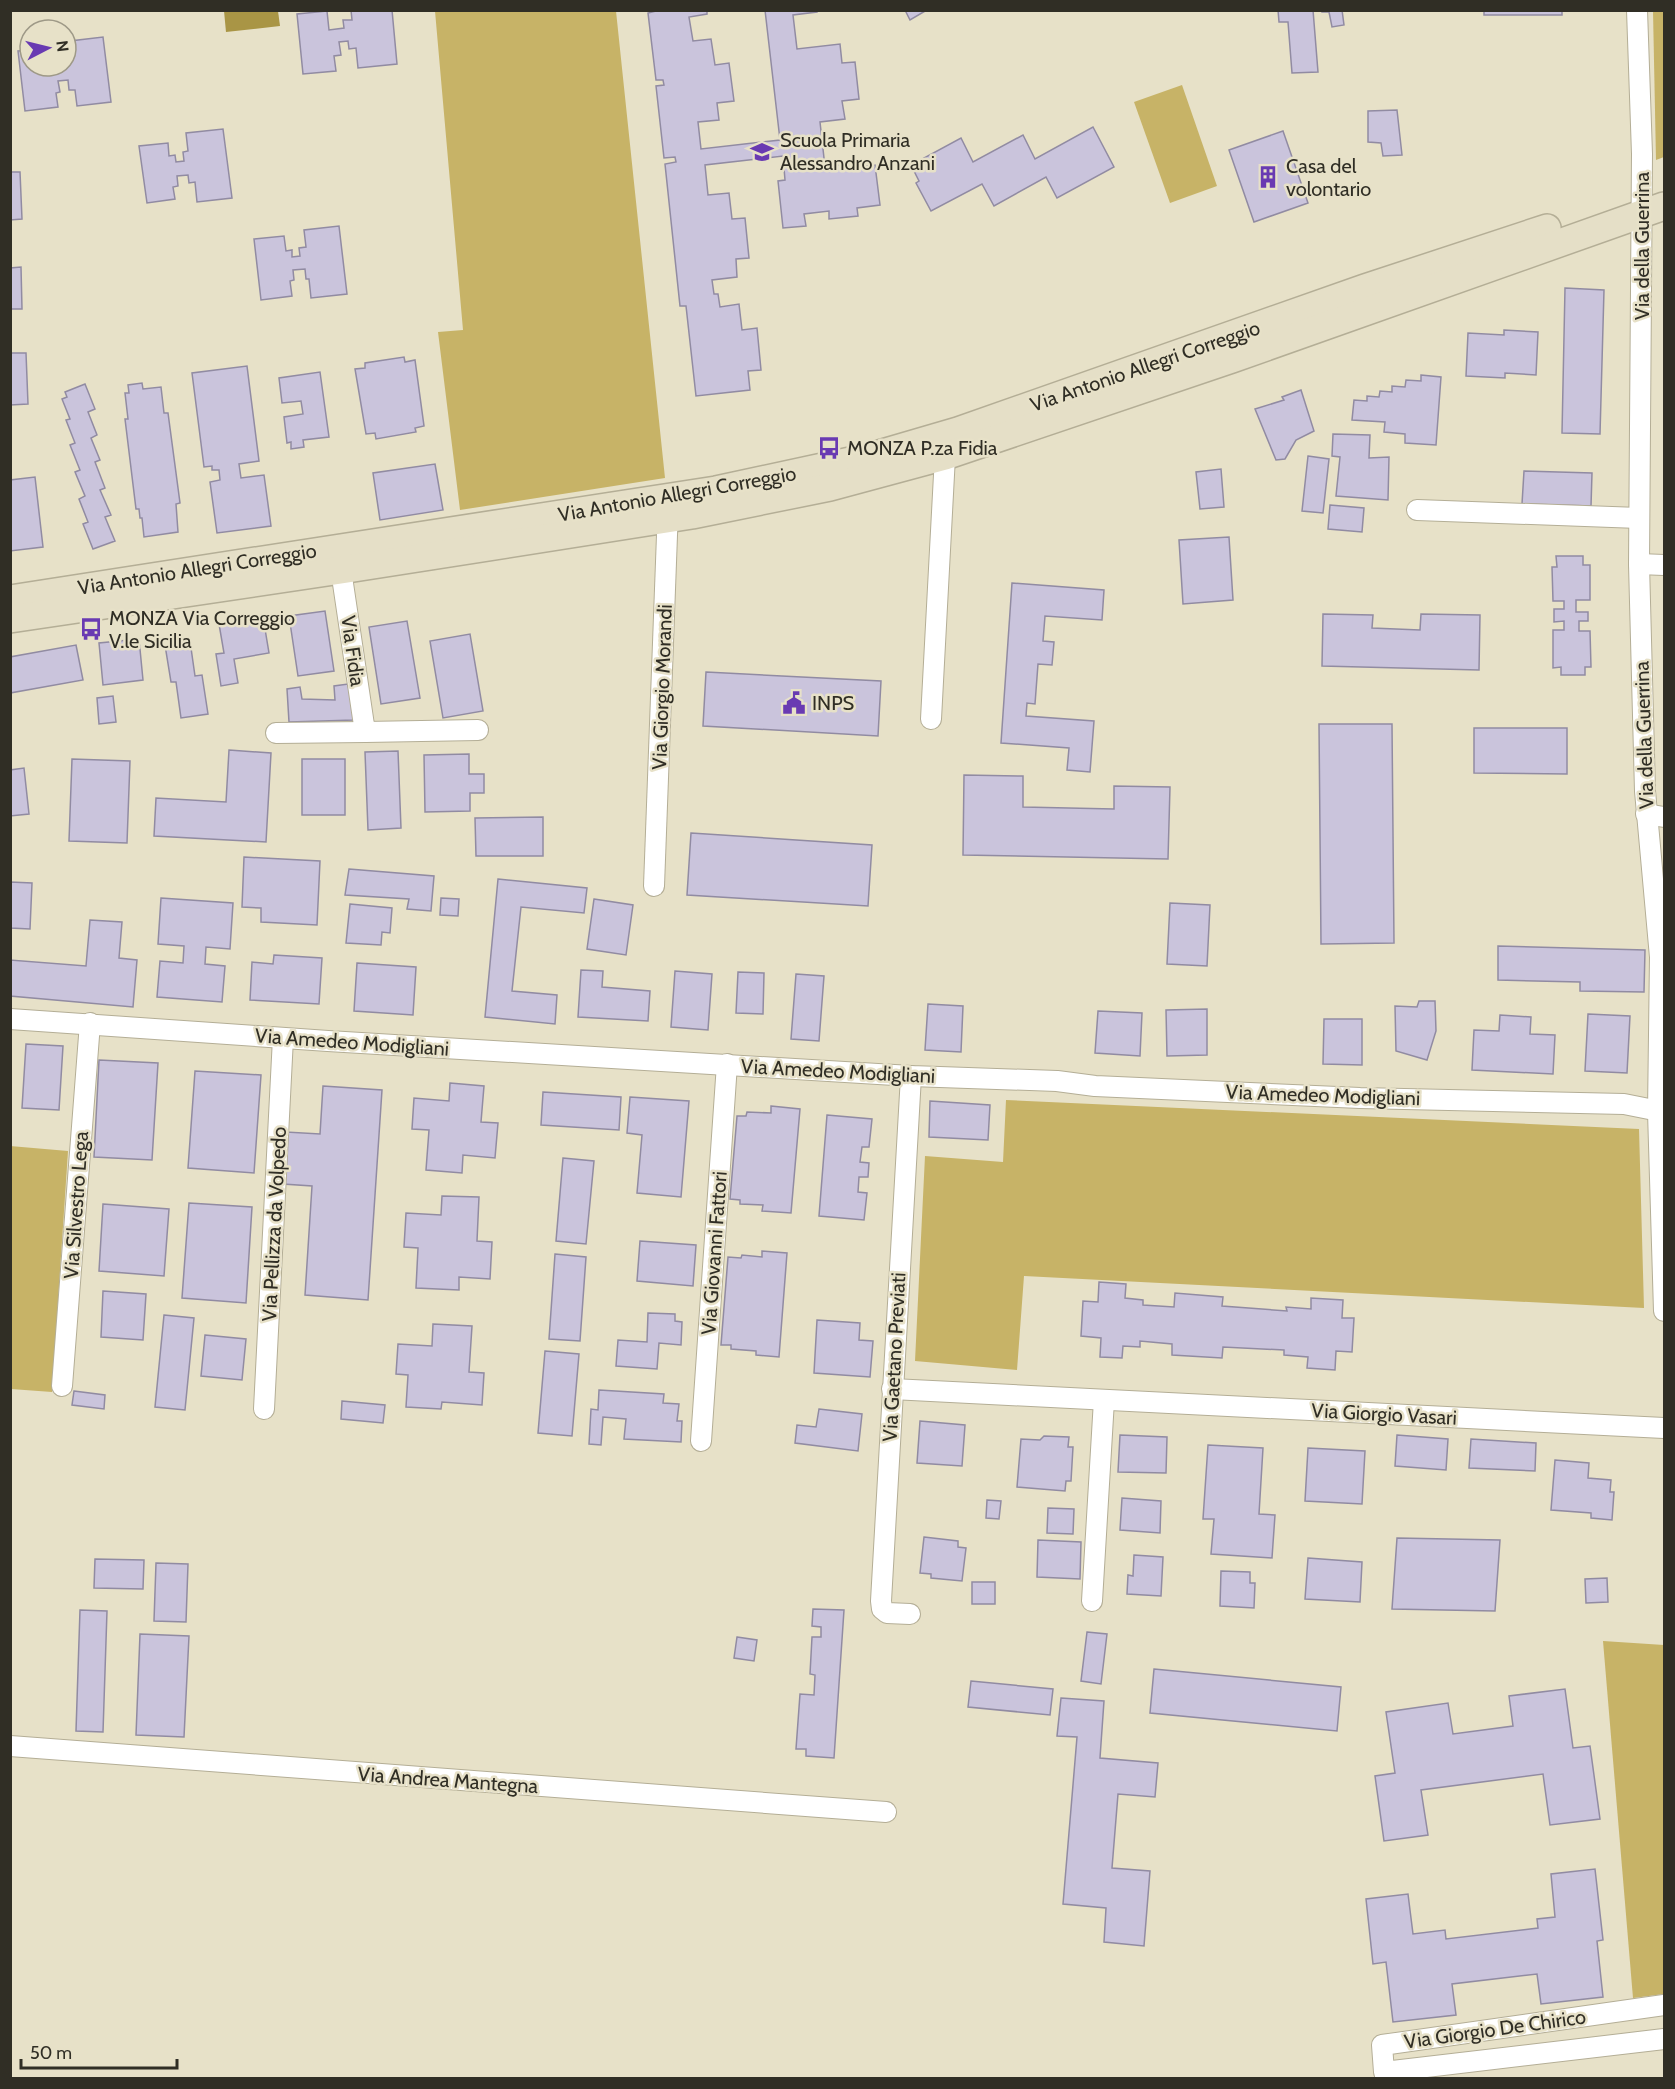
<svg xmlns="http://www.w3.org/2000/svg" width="1675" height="2089" viewBox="0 0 1675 2089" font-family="Cabin,sans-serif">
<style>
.green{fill:#c7b367}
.water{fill:#a99545}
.building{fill:#cac4dc;stroke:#918ba2;stroke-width:1.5}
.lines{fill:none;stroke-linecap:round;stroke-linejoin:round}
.street-casing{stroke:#b4ae96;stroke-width:22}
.secondary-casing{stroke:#b4ae96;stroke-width:30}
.street{stroke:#fff;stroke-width:20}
.secondary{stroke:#e5dfc7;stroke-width:27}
.labels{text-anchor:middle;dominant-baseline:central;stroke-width:5;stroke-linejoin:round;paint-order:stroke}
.poi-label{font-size:20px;fill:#302e25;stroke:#e7e1c8;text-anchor:start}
.street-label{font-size:20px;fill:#302e25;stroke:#e7e1c8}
</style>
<rect width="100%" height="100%" fill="#e7e1c8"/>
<!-- green -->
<g class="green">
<polygon points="435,11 616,11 665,478 460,510 438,332 463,330"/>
<polygon points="1653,11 1664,11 1664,157 1656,160"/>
<polygon points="1182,85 1217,186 1170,203 1134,102"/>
<polygon points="1006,1100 1639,1129 1644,1308 1024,1276 1017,1370 915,1361 925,1156 1003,1162"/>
<polygon points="10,1146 68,1151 52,1392 11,1389"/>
<polygon points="1603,1641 1664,1645 1664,1994 1633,1998"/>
</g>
<!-- water -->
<polygon class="water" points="224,11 278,11 280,26 226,32"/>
<!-- building -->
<g class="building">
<polygon points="351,10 392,10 397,64 358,68 356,48 349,49 348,41 339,42 341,55 334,56 336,71 303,74 297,14 327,11 329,30 344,28 343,20 352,20"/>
<polygon points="660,10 707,10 707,14 689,17 693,41 711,39 715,65 729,63 734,101 717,103 719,120 698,122 701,149 780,140 765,10 817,10 817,12 793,15 797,49 840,44 842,63 855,62 859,99 842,101 845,119 820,122 825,167 848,164 849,168 875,165 880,205 857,208 858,216 829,219 829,211 804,214 806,226 783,228 778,181 785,180 783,156 705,165 708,195 729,193 732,219 745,218 749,258 736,259 737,277 712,280 714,294 718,294 720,307 739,304 742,330 757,328 761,370 748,371 750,390 696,396 686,306 680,306 665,164 676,162 675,157 664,158 656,86 664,85 663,80 656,80 648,13"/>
<polygon points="905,10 927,10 910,20"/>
<polygon points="1278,10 1313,10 1318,72 1292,73 1288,22 1279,22"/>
<polygon points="1322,10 1342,10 1344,25 1332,27 1329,12 1322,12"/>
<rect x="1484" y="10" width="78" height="5"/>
<polygon points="103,37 111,102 77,106 75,90 69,90 68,80 58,81 60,92 56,93 58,107 25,111 18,51 30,50 30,66 66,67 66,59 72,59 70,41"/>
<polygon points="1397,110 1402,155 1383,156 1381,143 1368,142 1368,111"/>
<polygon points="1093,127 1114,167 1057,198 1046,177 994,206 982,184 931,211 916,183 919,181 911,165 961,138 973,162 1023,135 1035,159"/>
<polygon points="223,129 232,198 197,202 195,182 189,183 188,175 177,176 178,186 173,187 175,199 147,203 139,146 168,143 169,156 175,155 176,162 184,161 183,152 188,151 186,133"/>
<polygon points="1283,131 1308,203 1254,222 1229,150"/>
<polygon points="10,172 20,172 22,219 10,220"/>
<polygon points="339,226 347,294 311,298 309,279 306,279 305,269 293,270 294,280 290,281 292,296 261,300 254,239 284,236 286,251 292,250 292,257 300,256 299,248 306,247 304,230"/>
<polygon points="21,267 22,309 10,309 10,268"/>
<polygon points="1565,288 1604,290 1600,434 1562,433"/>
<polygon points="1504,330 1538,332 1536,375 1505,373 1505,378 1466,376 1468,333 1504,335"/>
<polygon points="10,353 26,353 28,404 10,405"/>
<polygon points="404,357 405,362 415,360 424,426 415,428 416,432 376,439 375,433 366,434 355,369 365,368 365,363"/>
<polygon points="247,366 259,461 239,464 241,478 264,475 271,526 217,533 210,482 220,480 219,470 212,470 212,466 204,467 192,373"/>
<polygon points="320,372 329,437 303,440 304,447 291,449 291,442 287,443 284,417 303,414 301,401 282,403 279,378"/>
<polygon points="1421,375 1441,377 1436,445 1405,443 1405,434 1384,432 1385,422 1352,420 1354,400 1367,401 1367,396 1379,397 1380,391 1392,392 1392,386 1405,387 1406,380 1421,381"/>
<polygon points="142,383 143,389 161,387 164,413 168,413 180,503 176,504 178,532 144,537 142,518 140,518 139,509 136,509 125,419 128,419 125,393 129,393 128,385"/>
<polygon points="85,384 95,409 88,412 97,435 91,438 100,460 95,462 105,488 100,490 111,515 105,517 115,541 93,549 83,524 88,522 79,499 85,496 75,472 80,470 70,445 75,443 66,420 70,419 62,399 67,397 65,392"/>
<polygon points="1301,390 1314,431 1296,440 1285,459 1276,460 1255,409 1284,400 1282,397"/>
<polygon points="1333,434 1370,435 1369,458 1389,457 1388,500 1336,496 1340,457 1332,456"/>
<polygon points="1308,456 1329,459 1323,513 1302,511"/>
<polygon points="435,464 443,510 380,520 373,473"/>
<polygon points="1221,469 1224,507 1200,509 1196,472"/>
<polygon points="1524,471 1592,473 1591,506 1522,504"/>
<polygon points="35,477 43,547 10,551 10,480"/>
<polygon points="1330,505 1364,508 1362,532 1328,529"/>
<polygon points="1229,537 1233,600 1183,604 1179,540"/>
<polygon points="1556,556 1583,556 1583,565 1590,565 1590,600 1576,600 1576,612 1588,612 1588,621 1579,621 1579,631 1590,631 1591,667 1585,667 1585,675 1561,675 1561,667 1553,668 1553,630 1564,630 1564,621 1554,622 1554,609 1564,609 1564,601 1553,601 1552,567 1557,567"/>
<polygon points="1012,583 1104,590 1102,620 1045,616 1043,641 1054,642 1052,665 1038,664 1035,704 1027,703 1026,716 1094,721 1090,772 1067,770 1069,748 1001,743"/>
<polygon points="325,611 334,671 298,676 289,616"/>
<polygon points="1323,614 1373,615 1372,628 1420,630 1421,614 1480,615 1479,670 1322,666"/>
<polygon points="263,617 269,653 234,659 238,683 221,686 216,654 224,653 219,624"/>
<polygon points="407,621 420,698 381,704 369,627"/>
<polygon points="470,634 483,711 443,718 430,641"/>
<polygon points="139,639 143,680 103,685 99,643"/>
<polygon points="190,641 195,676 202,675 208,714 181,718 176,682 171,682 165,645"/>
<polygon points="76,645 83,680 10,693 10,657"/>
<polygon points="706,672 881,681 878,736 703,726"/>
<polygon points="348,684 354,720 289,722 287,689 300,687 302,699 335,700 334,686"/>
<polygon points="113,696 116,722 99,724 97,698"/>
<polygon points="1319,724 1392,724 1394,943 1321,944"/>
<polygon points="1474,728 1567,728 1567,774 1474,773"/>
<polygon points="229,750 271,753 266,842 154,836 156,798 226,802"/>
<polygon points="398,751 401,828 368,830 365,752"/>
<polygon points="469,754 469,774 484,774 484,793 470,793 470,811 425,812 424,755"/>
<polygon points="72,759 130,761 127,843 69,841"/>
<rect x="302" y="759" width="43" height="56"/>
<polygon points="24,768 29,814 10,816 10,770"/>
<polygon points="964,775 1023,776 1023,807 1114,809 1114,786 1170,787 1168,859 963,855"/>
<polygon points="543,817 543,856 476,856 475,818"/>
<polygon points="691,833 872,845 868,906 687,895"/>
<polygon points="244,857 320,861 317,925 261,922 261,908 242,907"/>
<polygon points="349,869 434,876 431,911 407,909 409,899 345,895"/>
<polygon points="498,879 587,888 584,913 521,907 512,991 557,995 555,1024 485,1017"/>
<polygon points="10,882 32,883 30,929 10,928"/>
<polygon points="161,898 233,903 230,949 206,947 205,964 225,966 222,1002 157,997 160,961 183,963 184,946 158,944"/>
<polygon points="441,898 459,899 458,916 440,915"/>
<polygon points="594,899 633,905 626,955 587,949"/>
<polygon points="1170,903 1210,905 1207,966 1167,964"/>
<polygon points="350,904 392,908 390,933 382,932 381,945 346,943"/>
<polygon points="90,920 122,922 119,958 137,960 133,1007 10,996 10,960 86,966"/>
<polygon points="1498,946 1645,950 1644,992 1580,991 1580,982 1498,980"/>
<polygon points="274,955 322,958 319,1004 250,1000 252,962 273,964"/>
<polygon points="357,963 416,967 413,1015 354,1011"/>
<polygon points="581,970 603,971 602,987 650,991 648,1021 578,1017"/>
<polygon points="675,971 712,974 708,1030 671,1027"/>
<polygon points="738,972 764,973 763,1014 736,1013"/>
<polygon points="796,974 824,976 819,1041 791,1039"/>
<polygon points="1419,1001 1435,1001 1436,1031 1427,1060 1396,1051 1395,1006 1417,1007"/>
<polygon points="928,1004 963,1006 961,1052 925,1050"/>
<polygon points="1207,1009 1207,1055 1167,1056 1166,1010"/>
<polygon points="1098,1011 1142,1013 1140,1056 1095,1053"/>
<polygon points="1588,1014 1630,1016 1627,1073 1585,1071"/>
<polygon points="1500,1015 1531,1017 1530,1034 1555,1035 1553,1074 1472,1070 1474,1030 1499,1031"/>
<polygon points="1324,1019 1362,1019 1362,1065 1323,1064"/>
<polygon points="26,1044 63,1046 59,1110 22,1108"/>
<polygon points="99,1060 158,1063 152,1160 94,1157"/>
<polygon points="195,1071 261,1075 254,1173 188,1168"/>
<polygon points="450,1083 484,1086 481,1122 498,1123 495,1158 463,1155 462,1173 426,1170 429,1130 412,1129 414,1098 449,1101"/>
<polygon points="323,1086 382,1090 368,1300 305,1295 312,1186 283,1184 286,1132 320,1134"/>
<polygon points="543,1092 621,1097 619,1130 541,1125"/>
<polygon points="630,1097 689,1101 681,1197 637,1193 642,1135 627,1133"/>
<polygon points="930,1101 990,1105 988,1140 929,1137"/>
<polygon points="771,1106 800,1109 791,1213 762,1211 763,1205 740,1204 740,1200 730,1199 737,1116 746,1116 747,1112 771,1113"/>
<polygon points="827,1115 872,1119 869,1147 862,1147 860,1162 869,1163 868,1177 859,1177 858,1192 867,1193 864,1220 819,1216"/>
<polygon points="563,1158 594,1161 586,1244 556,1241"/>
<polygon points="442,1196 479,1197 477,1241 492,1242 490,1279 459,1277 459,1290 416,1288 418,1248 404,1247 406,1213 441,1215"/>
<polygon points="189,1203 252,1207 246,1303 182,1298"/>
<polygon points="103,1204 169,1209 164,1276 99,1271"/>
<polygon points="640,1241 696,1245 693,1286 637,1281"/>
<polygon points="762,1251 787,1253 779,1357 756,1355 756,1351 731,1349 731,1345 721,1345 728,1257 741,1258 742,1255 762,1257"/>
<polygon points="555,1254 586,1257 580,1341 549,1339"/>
<polygon points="1099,1282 1126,1284 1125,1298 1143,1300 1143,1305 1174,1307 1175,1293 1223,1297 1222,1306 1287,1311 1286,1307 1311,1309 1311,1298 1343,1300 1342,1318 1354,1318 1352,1352 1336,1351 1335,1370 1307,1368 1308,1357 1284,1355 1284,1350 1223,1347 1222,1358 1172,1355 1172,1344 1140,1341 1140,1347 1123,1346 1122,1358 1100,1357 1101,1338 1081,1336 1083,1301 1098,1302"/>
<polygon points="103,1291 146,1294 143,1340 101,1337"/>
<polygon points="648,1313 675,1314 675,1321 682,1322 681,1345 659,1343 657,1369 616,1366 618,1340 647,1342"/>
<polygon points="164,1315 194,1318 185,1410 155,1407"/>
<polygon points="817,1320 860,1323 859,1340 873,1341 870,1377 814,1373"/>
<polygon points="433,1324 472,1326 469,1372 484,1373 482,1405 442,1402 441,1409 406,1407 408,1375 396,1374 398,1344 432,1346"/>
<polygon points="205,1335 246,1339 242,1380 201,1376"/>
<polygon points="545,1351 579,1354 572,1436 538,1433"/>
<polygon points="599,1390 664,1394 663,1403 679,1404 677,1421 682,1421 681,1442 624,1439 626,1419 603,1417 601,1445 589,1444 591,1409 598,1410"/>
<polygon points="74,1391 105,1395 104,1409 72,1405"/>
<polygon points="342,1401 385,1405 383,1423 341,1419"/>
<polygon points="819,1409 862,1414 858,1451 795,1443 797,1425 816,1427"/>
<polygon points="920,1421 965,1425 962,1466 917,1463"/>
<polygon points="1120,1435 1167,1437 1166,1473 1118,1472"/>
<polygon points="1397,1435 1448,1439 1446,1470 1395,1466"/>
<polygon points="1044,1436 1069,1437 1068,1447 1073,1447 1071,1481 1066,1481 1065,1491 1017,1487 1021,1439 1040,1440"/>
<polygon points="1471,1439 1536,1443 1535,1471 1469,1468"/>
<polygon points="1208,1445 1263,1448 1259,1514 1275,1515 1272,1558 1211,1554 1214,1519 1203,1519"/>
<polygon points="1308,1448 1365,1451 1362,1504 1305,1501"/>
<polygon points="1555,1460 1589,1463 1588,1478 1611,1480 1610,1492 1614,1492 1612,1520 1591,1518 1591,1513 1551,1510"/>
<polygon points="1122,1498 1161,1501 1160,1533 1120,1530"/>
<polygon points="987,1500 1001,1501 999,1519 986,1518"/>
<polygon points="1048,1508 1074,1509 1073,1534 1047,1533"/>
<polygon points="924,1537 958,1541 958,1547 966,1548 962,1581 931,1578 931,1574 920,1573"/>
<polygon points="1397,1538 1500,1540 1495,1611 1392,1609"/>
<polygon points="1038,1540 1081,1542 1080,1579 1037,1577"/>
<polygon points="1134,1555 1163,1557 1161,1596 1127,1594 1128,1575 1133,1576"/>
<polygon points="1308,1558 1362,1562 1360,1602 1305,1599"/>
<polygon points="95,1559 144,1560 143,1589 94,1588"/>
<polygon points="156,1563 188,1564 186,1622 154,1621"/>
<polygon points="1221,1571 1250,1572 1250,1583 1255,1583 1254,1608 1220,1606"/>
<polygon points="1607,1578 1608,1602 1586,1603 1585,1579"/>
<rect x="972" y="1582" width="23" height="22"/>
<polygon points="813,1609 844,1610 834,1758 806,1756 806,1749 796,1749 800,1694 814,1695 815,1675 810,1674 812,1637 821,1637 821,1627 812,1626"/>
<polygon points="80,1610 107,1611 103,1732 76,1731"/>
<polygon points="1087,1632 1107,1634 1101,1684 1081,1681"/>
<polygon points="140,1634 189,1636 184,1737 136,1735"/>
<polygon points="737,1637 757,1640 754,1661 734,1658"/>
<polygon points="1154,1669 1341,1687 1337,1731 1150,1713"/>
<polygon points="971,1681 1053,1689 1050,1715 968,1707"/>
<polygon points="1565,1689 1573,1748 1590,1746 1600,1819 1550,1825 1543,1774 1421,1790 1428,1835 1384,1841 1375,1776 1395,1773 1386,1712 1448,1703 1453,1734 1513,1726 1509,1696"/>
<polygon points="1061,1698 1104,1701 1100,1758 1158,1763 1155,1797 1118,1794 1112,1868 1150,1871 1144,1946 1104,1942 1106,1908 1063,1904 1077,1737 1057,1736"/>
<polygon points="1595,1869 1603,1940 1597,1941 1603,1997 1541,2004 1537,1974 1452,1984 1456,2015 1393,2022 1386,1962 1373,1964 1366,1899 1408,1894 1413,1934 1445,1930 1446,1939 1538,1928 1537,1919 1555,1917 1551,1874"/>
</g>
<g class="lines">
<!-- street casing -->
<g class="street-casing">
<g id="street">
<polyline points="1637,10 1642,154 1639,564 1645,791 1660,957 1658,1112 1664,1311"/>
<polyline points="1417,510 1639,518"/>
<polyline points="1639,564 1664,565"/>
<polyline points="341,570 365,732 478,730"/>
<polyline points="931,719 945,456"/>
<polyline points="276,733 365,732"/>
<polyline points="1646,814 1664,817"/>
<polyline points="654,886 668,508"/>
<polyline points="10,1019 328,1041 911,1076 1057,1081 1095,1086 1360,1098 1624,1104 1664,1112"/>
<polyline points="62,1386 90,1023"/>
<polyline points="892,1389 1664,1428"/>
<polyline points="264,1409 283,1038"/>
<polyline points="701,1441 727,1064"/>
<polyline points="1092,1601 1104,1400"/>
<polyline points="910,1614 887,1613 882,1609 881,1601 911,1076"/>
<polyline points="10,1746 886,1812"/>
<polyline points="1664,2005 1382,2045 1384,2072 1664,2039"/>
</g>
</g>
<!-- secondary casing -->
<g class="secondary-casing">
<g id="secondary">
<polyline points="10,599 716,490 869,457 958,431 1365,288 1547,228"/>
<polyline points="10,619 341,570 692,515 830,487 945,456 1232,359 1664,206"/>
</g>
</g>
<!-- street -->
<use href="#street" class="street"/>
<!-- secondary -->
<use href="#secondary" class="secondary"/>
</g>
<!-- icons -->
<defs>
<g id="school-bare" transform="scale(1.8)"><path d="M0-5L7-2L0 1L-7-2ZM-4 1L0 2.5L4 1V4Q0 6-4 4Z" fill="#693ab2" stroke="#e7e1c8" stroke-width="2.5" paint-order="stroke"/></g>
<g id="building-bare" transform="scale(1.8)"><path d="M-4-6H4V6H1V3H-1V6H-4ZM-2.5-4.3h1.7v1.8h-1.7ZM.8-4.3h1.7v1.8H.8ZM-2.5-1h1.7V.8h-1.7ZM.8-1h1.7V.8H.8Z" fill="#693ab2" stroke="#e7e1c8" stroke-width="2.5" paint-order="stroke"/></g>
<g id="bus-bare" transform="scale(1.8)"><path d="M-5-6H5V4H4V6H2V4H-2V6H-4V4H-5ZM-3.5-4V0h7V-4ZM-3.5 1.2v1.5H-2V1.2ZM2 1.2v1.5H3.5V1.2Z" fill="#693ab2" stroke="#e7e1c8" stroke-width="2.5" paint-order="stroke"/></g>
<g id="civic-bare" transform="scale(1.8)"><path d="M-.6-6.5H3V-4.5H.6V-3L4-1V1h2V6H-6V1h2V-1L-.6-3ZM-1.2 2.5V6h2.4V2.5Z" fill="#693ab2" stroke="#e7e1c8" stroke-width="2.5" paint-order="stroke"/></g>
</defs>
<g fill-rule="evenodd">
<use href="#school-bare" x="762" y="152"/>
<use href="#building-bare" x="1268" y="177"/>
<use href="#bus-bare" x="829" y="448"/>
<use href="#bus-bare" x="91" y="629"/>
<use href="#civic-bare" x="794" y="703"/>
</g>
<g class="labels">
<!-- poi labels -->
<g class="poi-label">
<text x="780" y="140">Scuola Primaria<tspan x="780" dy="23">Alessandro Anzani</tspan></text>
<text x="1286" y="166">Casa del<tspan x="1286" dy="23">volontario</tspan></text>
<text x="847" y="448">MONZA P.za Fidia</text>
<text x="109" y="618">MONZA Via Correggio<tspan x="109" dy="23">V.le Sicilia</tspan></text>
<text x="812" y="703">INPS</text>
</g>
<!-- street labels -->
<g class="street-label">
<text transform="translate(1642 246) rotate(-90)">Via della Guerrina</text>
<text transform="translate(1145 366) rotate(-19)">Via Antonio Allegri Correggio</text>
<text transform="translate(677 494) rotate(-10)">Via Antonio Allegri Correggio</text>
<text transform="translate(197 569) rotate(-9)">Via Antonio Allegri Correggio</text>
<text transform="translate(353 651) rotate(82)">Via Fidia</text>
<text transform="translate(662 687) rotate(-88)">Via Giorgio Morandi</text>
<text transform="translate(1644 735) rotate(-92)">Via della Guerrina</text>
<text transform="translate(352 1042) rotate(4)">Via Amedeo Modigliani</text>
<text transform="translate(838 1071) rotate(3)">Via Amedeo Modigliani</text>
<text transform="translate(1323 1095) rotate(2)">Via Amedeo Modigliani</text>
<text transform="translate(76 1205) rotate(-86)">Via Silvestro Lega</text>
<text transform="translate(274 1224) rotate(-87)">Via Pellizza da Volpedo</text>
<text transform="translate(714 1253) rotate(-86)">Via Giovanni Fattori</text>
<text transform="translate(894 1357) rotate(-87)">Via Gaetano Previati</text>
<text transform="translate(1384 1414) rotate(3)">Via Giorgio Vasari</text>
<text transform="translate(448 1780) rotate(4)">Via Andrea Mantegna</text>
<text transform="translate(1495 2029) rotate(-8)">Via Giorgio De Chirico</text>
</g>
</g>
<!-- border -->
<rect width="1675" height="2089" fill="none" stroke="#302e25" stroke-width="24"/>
<!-- north arrow -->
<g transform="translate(48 48) rotate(83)"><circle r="28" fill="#e7e1c8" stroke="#9e9987" stroke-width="1.5"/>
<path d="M0-4.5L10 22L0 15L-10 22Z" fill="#693ab2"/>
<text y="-9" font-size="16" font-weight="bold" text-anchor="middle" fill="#302e25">N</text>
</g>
<!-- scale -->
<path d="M21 2059v9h156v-9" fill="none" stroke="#302e25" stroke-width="3"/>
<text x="30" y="2059" font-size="18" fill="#302e25" stroke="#e7e1c8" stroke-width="4.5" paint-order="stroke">50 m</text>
</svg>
